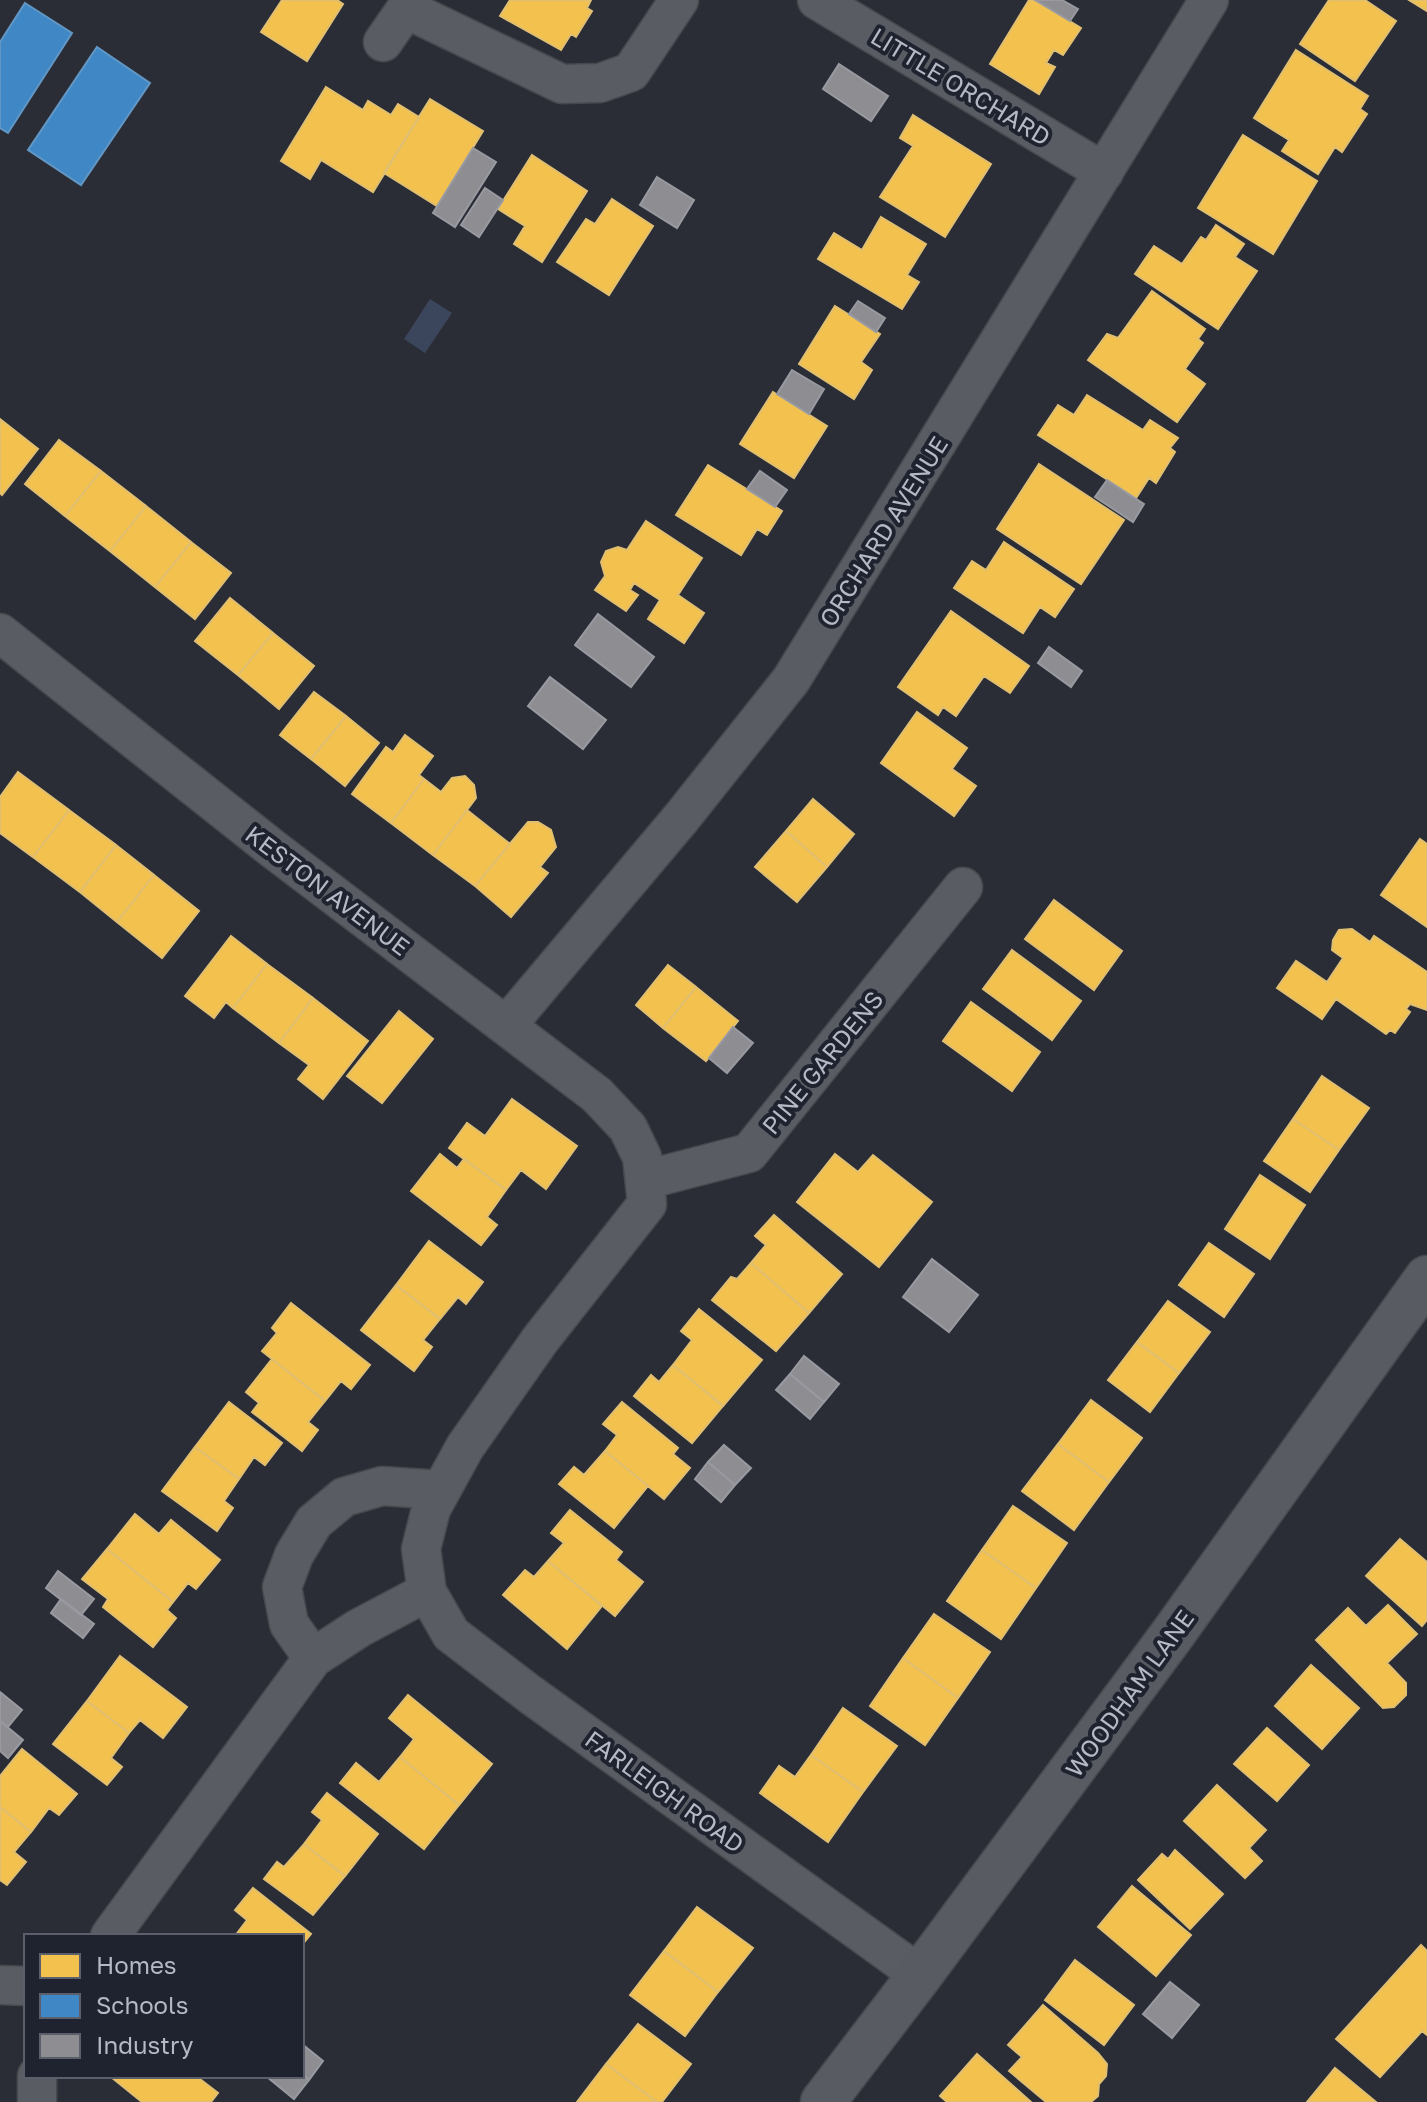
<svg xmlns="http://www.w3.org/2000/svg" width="1427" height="2102" font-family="'Golos Text',sans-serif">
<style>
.water{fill:#3b465c}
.homes{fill:#f2c14e;stroke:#e0bf72;stroke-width:2}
.schools{fill:#3f88c5;stroke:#6297c5;stroke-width:2}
.industry{fill:#8d8d92;stroke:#999aa1;stroke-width:2}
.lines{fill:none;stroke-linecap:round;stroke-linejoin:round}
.minor-casing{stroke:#46484e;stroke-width:41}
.secondary-casing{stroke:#46484e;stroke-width:47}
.minor{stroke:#5a5c63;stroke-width:38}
.secondary{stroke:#585b61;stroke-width:44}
.labels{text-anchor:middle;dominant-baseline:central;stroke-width:8;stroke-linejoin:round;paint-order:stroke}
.street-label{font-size:24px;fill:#b5b9c5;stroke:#1e232f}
</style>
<rect width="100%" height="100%" fill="#2a2d35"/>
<path class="water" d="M 430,299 L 452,313 L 425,353 L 404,339 Z"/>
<path class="homes" d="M 282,0 L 337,0 L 343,4 L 307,61 L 261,32 Z
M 510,0 L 591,0 L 587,8 L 592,11 L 576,37 L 571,34 L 561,50 L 500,16 Z
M 1029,0 L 1035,0 L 1081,28 L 1063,55 L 1054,50 L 1046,63 L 1055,67 L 1039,94 L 990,64 Z
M 1329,0 L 1365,0 L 1396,21 L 1355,81 L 1300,44 Z
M 1409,0 L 1427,0 L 1427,11 Z
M 1296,50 L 1368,96 L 1360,109 L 1367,114 L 1342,152 L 1335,147 L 1318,174 L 1282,151 L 1289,140 L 1254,118 Z
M 326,87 L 363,110 L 368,101 L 391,115 L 398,104 L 419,117 L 373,192 L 321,160 L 310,179 L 281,161 Z
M 430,99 L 483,131 L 437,206 L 384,173 Z
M 913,115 L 991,164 L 945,237 L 880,197 L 913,146 L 900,138 Z
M 1243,135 L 1317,181 L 1273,254 L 1198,208 Z
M 532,155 L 587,191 L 542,262 L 514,244 L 525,226 L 498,209 Z
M 612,199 L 653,226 L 609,295 L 557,262 L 586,219 L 595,224 Z
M 881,217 L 926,244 L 907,275 L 919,282 L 902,309 L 818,259 L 834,233 L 862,250 Z
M 1216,225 L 1244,244 L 1235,257 L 1257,271 L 1218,329 L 1135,274 L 1154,246 L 1182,264 L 1201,237 L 1206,240 Z
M 1152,291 L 1205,329 L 1198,339 L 1203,343 L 1185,369 L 1205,384 L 1177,422 L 1088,360 L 1107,334 L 1118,338 Z
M 835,306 L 880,334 L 861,362 L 872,370 L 854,399 L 799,364 Z
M 773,392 L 827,426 L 794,478 L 740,444 Z
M 1087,395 L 1143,430 L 1150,420 L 1178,438 L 1170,448 L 1175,452 L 1156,483 L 1149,478 L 1136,498 L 1038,435 L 1058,405 L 1074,415 Z
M 0,419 L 38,449 L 2,495 L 0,493 Z
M 59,440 L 101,471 L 65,516 L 25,484 Z
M 1039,464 L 1124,520 L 1081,584 L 997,529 Z
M 708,465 L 782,511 L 767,535 L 757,529 L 741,555 L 676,515 Z
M 101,471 L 146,506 L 110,551 L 65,516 Z
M 146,506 L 191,542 L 155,587 L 110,551 Z
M 646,521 L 702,558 L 678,595 L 704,613 L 684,643 L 648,619 L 660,600 L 634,583 L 630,590 L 638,595 L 626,611 L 595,590 L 605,576 L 601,562 L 606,551 L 618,547 L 627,550 Z
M 191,542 L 231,573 L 195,619 L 155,587 Z
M 1004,542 L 1074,589 L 1055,617 L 1040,607 L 1023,633 L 954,588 L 972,561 L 986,570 Z
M 230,598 L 273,633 L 238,675 L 195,641 Z
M 951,611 L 1029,666 L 1010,693 L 984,676 L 956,716 L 943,707 L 938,715 L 898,687 Z
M 273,633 L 314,666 L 279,709 L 238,675 Z
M 314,692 L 346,716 L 311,759 L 280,735 Z
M 917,712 L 967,748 L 952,769 L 976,786 L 954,816 L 881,763 Z
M 346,716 L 379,743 L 345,786 L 311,759 Z
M 405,735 L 433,756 L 419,775 L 424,779 L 391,823 L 352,794 L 386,747 L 393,752 Z
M 18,772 L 69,810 L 33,857 L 0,833 L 0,797 Z
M 465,776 L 474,785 L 476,798 L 433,855 L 391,823 L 424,779 L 441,792 L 452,778 Z
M 813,799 L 854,834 L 827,867 L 786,831 Z
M 69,810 L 116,845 L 80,892 L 33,857 Z
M 467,810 L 510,844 L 475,886 L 433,855 Z
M 528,822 L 538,822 L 551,830 L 556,847 L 540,867 L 548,873 L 511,917 L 475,886 Z
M 786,831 L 827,867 L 797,902 L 755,867 Z
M 1420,839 L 1427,844 L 1427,927 L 1381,895 Z
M 116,845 L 154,875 L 117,922 L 80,892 Z
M 154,875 L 199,911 L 162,958 L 117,922 Z
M 1054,900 L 1122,951 L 1094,990 L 1025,939 Z
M 1352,929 L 1370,942 L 1374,936 L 1427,972 L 1427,1010 L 1410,1004 L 1406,1009 L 1410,1012 L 1395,1033 L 1390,1030 L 1386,1034 L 1336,999 L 1322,1019 L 1277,988 L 1296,961 L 1327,982 L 1343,958 L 1332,950 L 1333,940 L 1339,930 Z
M 231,936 L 267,964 L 233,1008 L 226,1002 L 214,1018 L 185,996 Z
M 1012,950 L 1081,1001 L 1052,1040 L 983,989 Z
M 267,964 L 313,998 L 279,1043 L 233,1008 Z
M 668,965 L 696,987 L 663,1028 L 636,1005 Z
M 696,987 L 738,1021 L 706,1061 L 663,1028 Z
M 313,998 L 368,1041 L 323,1099 L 298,1079 L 309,1065 L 279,1043 Z
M 971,1002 L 1040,1052 L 1012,1091 L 943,1041 Z
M 399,1011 L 433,1039 L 382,1103 L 347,1076 Z
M 1322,1076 L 1369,1108 L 1339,1150 L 1293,1119 Z
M 512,1099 L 577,1146 L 546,1189 L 521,1170 L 506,1190 L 449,1148 L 467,1123 L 485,1136 Z
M 1293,1119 L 1339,1150 L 1310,1192 L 1264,1161 Z
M 440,1154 L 457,1168 L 464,1159 L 506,1190 L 487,1217 L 497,1225 L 481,1245 L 411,1191 Z
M 835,1154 L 858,1172 L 873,1155 L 932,1202 L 879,1267 L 797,1202 Z
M 1260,1175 L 1305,1205 L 1270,1259 L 1225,1229 Z
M 774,1215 L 842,1274 L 809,1313 L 751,1263 L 766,1245 L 755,1236 Z
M 429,1241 L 483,1282 L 466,1304 L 458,1297 L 440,1319 L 396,1285 Z
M 1209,1243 L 1254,1274 L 1224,1317 L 1179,1285 Z
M 751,1263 L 809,1313 L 776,1351 L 712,1300 L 731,1277 L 737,1279 Z
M 396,1285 L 440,1319 L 423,1340 L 432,1347 L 414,1371 L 361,1330 Z
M 1168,1301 L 1210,1332 L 1179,1373 L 1137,1342 Z
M 291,1303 L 370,1365 L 351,1389 L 341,1381 L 325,1401 L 262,1351 L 277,1333 L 272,1328 Z
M 699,1309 L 762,1360 L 723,1406 L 673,1365 L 692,1340 L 681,1331 Z
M 1137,1342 L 1179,1373 L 1150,1412 L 1108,1380 Z
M 272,1359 L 325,1401 L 308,1422 L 318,1430 L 302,1451 L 252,1412 L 259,1403 L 246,1392 Z
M 673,1365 L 723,1406 L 692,1443 L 634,1396 L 651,1375 L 659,1382 Z
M 1091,1400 L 1142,1438 L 1109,1482 L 1058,1444 Z
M 229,1402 L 282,1443 L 265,1465 L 254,1457 L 239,1479 L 195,1447 Z
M 622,1402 L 678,1448 L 673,1454 L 690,1468 L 664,1499 L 605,1451 L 617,1435 L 603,1424 Z
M 1058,1444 L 1109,1482 L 1074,1530 L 1022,1491 Z
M 195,1447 L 239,1479 L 224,1501 L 233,1508 L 217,1531 L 162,1491 Z
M 605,1451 L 648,1486 L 614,1528 L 559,1484 L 574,1467 L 584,1475 Z
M 1013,1506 L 1067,1543 L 1036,1588 L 982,1550 Z
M 570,1510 L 622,1552 L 616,1560 L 643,1582 L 615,1616 L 548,1561 L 564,1543 L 551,1533 Z
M 135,1514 L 159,1534 L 171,1520 L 220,1560 L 196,1589 L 188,1583 L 173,1602 L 107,1549 Z
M 1400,1539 L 1427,1562 L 1427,1620 L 1422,1626 L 1366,1576 Z
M 107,1549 L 173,1602 L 167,1610 L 176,1618 L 153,1647 L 103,1607 L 108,1599 L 82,1579 Z
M 982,1550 L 1036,1588 L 1001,1639 L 947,1601 Z
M 548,1561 L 602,1606 L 567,1649 L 503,1595 L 525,1570 L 534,1577 Z
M 1388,1605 L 1417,1634 L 1387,1663 L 1406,1683 L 1406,1695 L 1394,1707 L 1383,1708 L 1316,1640 L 1348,1608 L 1366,1626 Z
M 934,1614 L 990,1652 L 958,1698 L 903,1658 Z
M 120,1656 L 187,1707 L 163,1738 L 140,1720 L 129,1733 L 87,1701 Z
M 903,1658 L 958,1698 L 925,1745 L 870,1706 Z
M 1311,1665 L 1359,1708 L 1322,1749 L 1275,1706 Z
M 408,1695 L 492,1764 L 459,1805 L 400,1757 L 414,1739 L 389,1718 Z
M 87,1701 L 129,1733 L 111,1758 L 122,1767 L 107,1785 L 53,1744 Z
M 843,1708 L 897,1746 L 863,1792 L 811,1755 Z
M 1267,1728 L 1309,1765 L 1277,1801 L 1234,1764 Z
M 22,1749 L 77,1794 L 59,1815 L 49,1808 L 31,1832 L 0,1807 L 0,1776 Z
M 811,1755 L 863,1792 L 828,1842 L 760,1793 L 779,1766 L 795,1777 Z
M 400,1757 L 459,1805 L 424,1849 L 340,1783 L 356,1763 L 379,1782 Z
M 1217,1785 L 1266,1830 L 1249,1848 L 1262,1861 L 1245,1878 L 1184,1821 Z
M 327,1793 L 378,1834 L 345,1876 L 304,1844 L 322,1820 L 312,1812 Z
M 0,1807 L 31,1832 L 14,1852 L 26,1862 L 7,1885 L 0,1880 Z
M 304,1844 L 345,1876 L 313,1915 L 264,1879 L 277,1862 L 284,1867 Z
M 1175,1850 L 1223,1894 L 1190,1929 L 1138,1880 L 1162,1854 L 1168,1859 Z
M 1132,1886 L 1191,1935 L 1156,1976 L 1098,1927 Z
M 253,1888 L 311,1934 L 302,1945 L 302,1936 L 235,1936 L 247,1920 L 235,1910 Z
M 697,1907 L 753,1948 L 718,1992 L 664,1951 Z
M 1421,1945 L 1427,1951 L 1427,2035 L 1422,2031 L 1380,2077 L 1336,2039 Z
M 664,1951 L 718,1992 L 685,2036 L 630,1995 Z
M 1075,1960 L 1134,2005 L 1104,2045 L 1045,2000 Z
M 1043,2005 L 1098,2053 L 1107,2064 L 1106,2076 L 1099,2084 L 1098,2096 L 1091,2102 L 1046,2102 L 1009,2071 L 1022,2057 L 1008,2045 Z
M 638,2024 L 691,2064 L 662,2102 L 657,2102 L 606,2064 Z
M 977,2054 L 1031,2102 L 947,2102 L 940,2096 Z
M 606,2064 L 657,2102 L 577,2102 Z
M 1335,2068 L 1376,2102 L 1307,2102 Z
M 196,2076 L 218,2093 L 211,2102 L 142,2102 L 111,2077 Z"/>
<path class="schools" d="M 25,3 L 72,33 L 8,133 L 0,128 L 0,42 Z
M 97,47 L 150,83 L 81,185 L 28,150 Z"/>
<path class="industry" d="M 1035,0 L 1062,0 L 1078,9 L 1070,21 Z
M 839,64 L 888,96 L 871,121 L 823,89 Z
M 473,148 L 496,162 L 455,227 L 433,213 Z
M 657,177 L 694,200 L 677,228 L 640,205 Z
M 485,188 L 503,200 L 479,237 L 461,225 Z
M 858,301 L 885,318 L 876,332 L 849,314 Z
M 792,370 L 824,389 L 809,414 L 777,394 Z
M 760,471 L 787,490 L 775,507 L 747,489 Z
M 1107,480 L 1144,504 L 1133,522 L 1095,497 Z
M 598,614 L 654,657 L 631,687 L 575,645 Z
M 1049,647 L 1082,671 L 1071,687 L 1038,663 Z
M 550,677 L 606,720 L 583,749 L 528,706 Z
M 733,1027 L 753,1043 L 727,1073 L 709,1058 Z
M 932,1259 L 978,1295 L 949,1332 L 903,1297 Z
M 804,1356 L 839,1384 L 824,1402 L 790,1374 Z
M 790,1374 L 824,1402 L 810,1419 L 776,1390 Z
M 724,1445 L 751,1468 L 735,1485 L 708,1462 Z
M 708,1462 L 735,1485 L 721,1502 L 695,1479 Z
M 58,1571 L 94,1599 L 81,1615 L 46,1588 Z
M 61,1599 L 94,1624 L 83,1638 L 51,1613 Z
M 0,1692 L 22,1710 L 8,1727 L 0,1721 Z
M 0,1721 L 23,1740 L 8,1758 L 0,1751 Z
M 1170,1982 L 1199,2005 L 1172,2038 L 1143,2014 Z
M 302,2044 L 323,2061 L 309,2080 L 302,2074 Z
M 302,2074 L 309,2080 L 294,2099 L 266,2076 Z"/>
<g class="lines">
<g class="minor-casing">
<path id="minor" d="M 817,0 L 1104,172
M 406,9 L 562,84 L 600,83 L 631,72 L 679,0
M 383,42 L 406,9 L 409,0
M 0,633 L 273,849 L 597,1095 L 628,1128 L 642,1157 L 647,1204 L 540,1340 L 465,1447 L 431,1509 L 421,1549 L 427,1592
M 506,1026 L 682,817 L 791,680 L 1209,0
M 645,1180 L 749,1153 L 963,887
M 313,1658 L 289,1624 L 282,1587 L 294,1555 L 314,1522 L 344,1497 L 382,1486 L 441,1490
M 110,1936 L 313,1658 L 359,1628 L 427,1592 L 451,1634 L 531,1695 L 920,1975
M 0,1985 L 26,1986
M 37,2102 L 37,2076"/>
</g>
<g class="secondary-casing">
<path id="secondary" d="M 823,2102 L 920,1975 L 1172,1635 L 1427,1278"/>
</g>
<use href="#minor" class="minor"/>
<use href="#secondary" class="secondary"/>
</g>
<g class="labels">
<g class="street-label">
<text transform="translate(961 86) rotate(31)">LITTLE ORCHARD</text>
<text transform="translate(883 531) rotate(-58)">ORCHARD AVENUE</text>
<text transform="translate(328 890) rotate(37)">KESTON AVENUE</text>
<text transform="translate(822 1062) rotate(-51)">PINE GARDENS</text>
<text transform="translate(1129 1693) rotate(-54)">WOODHAM LANE</text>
<text transform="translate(665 1791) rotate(36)">FARLEIGH ROAD</text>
</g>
</g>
<rect x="24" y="1934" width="280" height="144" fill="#1e232f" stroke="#5a5f6b" stroke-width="2"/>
<rect x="40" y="1954" width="40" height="24" fill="#f2c14e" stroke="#5a5f6b" stroke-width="2"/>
<text x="96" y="1974" font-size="24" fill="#b5b9c5">Homes</text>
<rect x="40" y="1994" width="40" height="24" fill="#3f88c5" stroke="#5a5f6b" stroke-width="2"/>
<text x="96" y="2014" font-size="24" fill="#b5b9c5">Schools</text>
<rect x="40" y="2034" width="40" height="24" fill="#8d8d92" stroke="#5a5f6b" stroke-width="2"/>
<text x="96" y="2054" font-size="24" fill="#b5b9c5">Industry</text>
</svg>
